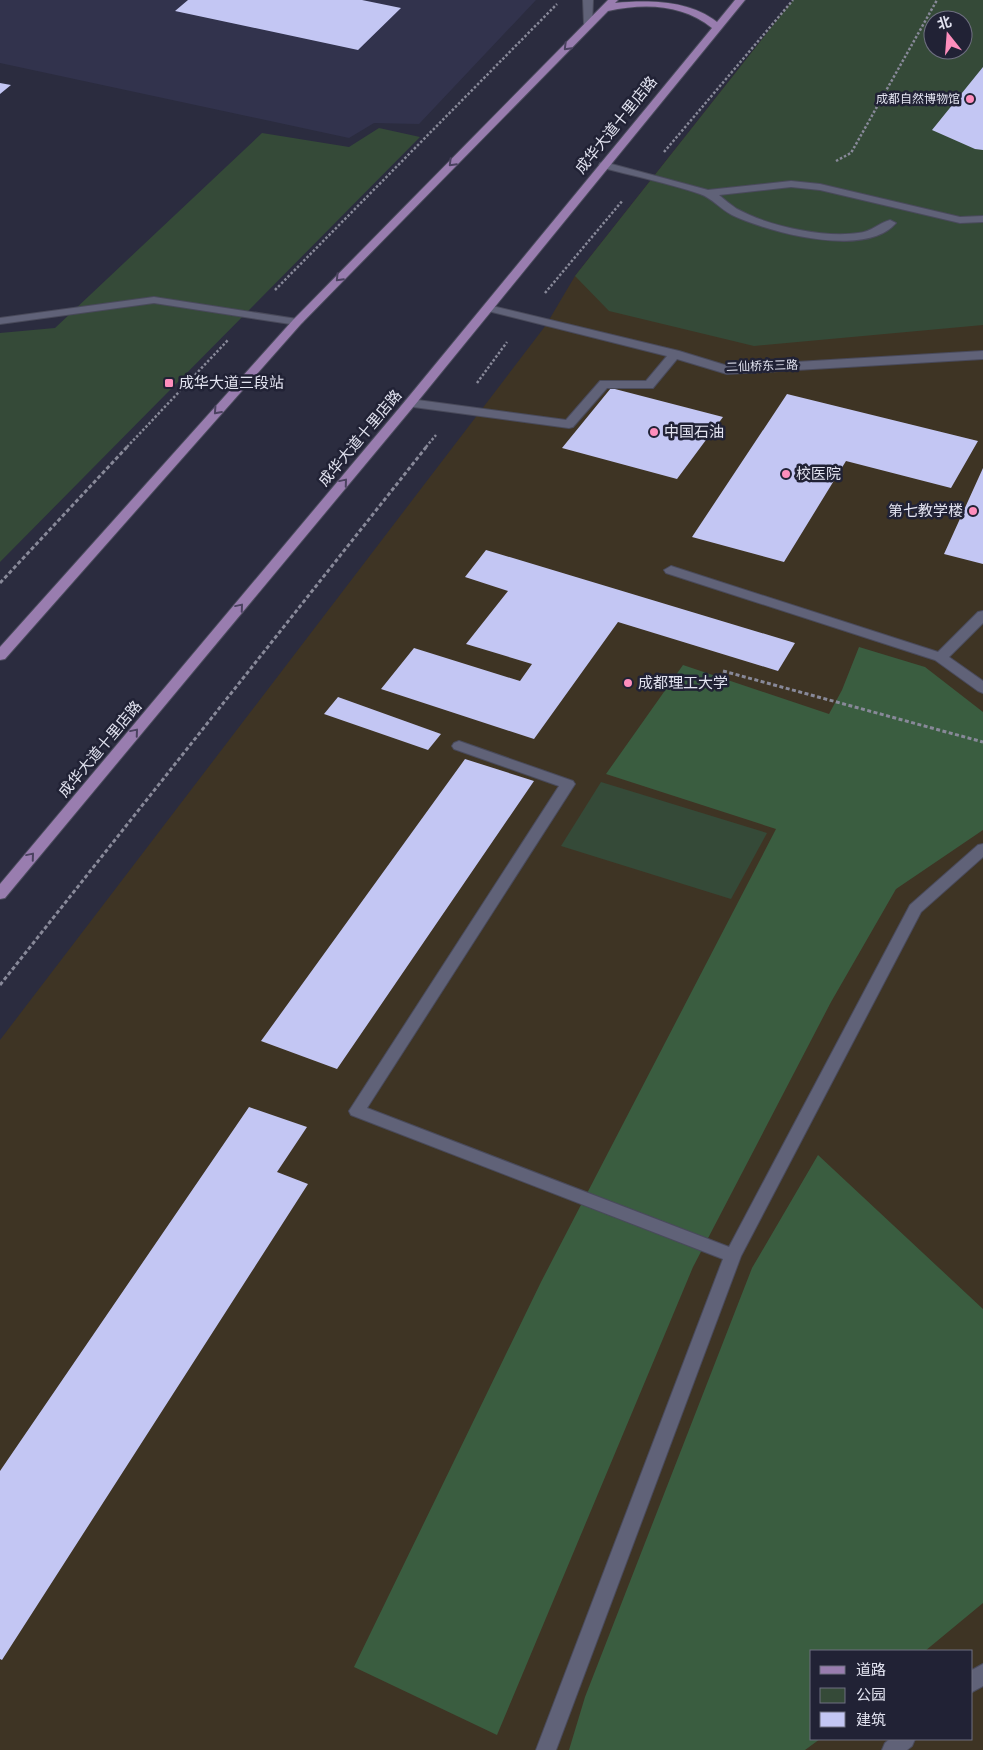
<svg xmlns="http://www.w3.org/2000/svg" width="983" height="1750" font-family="'Varela Round','Noto Sans SC',sans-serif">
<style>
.built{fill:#32334d}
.education{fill:#3e3424;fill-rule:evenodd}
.green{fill:#354a38;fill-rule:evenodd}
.forest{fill:#3a5d40}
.building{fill:#c3c6f3}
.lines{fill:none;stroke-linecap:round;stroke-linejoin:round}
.minor-casing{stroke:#494a5b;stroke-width:2}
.major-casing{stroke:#494a5b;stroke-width:2}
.path-far1{stroke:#888999;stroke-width:2.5;stroke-dasharray:2.5 2;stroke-linecap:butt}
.path{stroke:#888999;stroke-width:3;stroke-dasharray:4 2.5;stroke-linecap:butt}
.minor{fill:#606278;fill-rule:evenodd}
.major{fill:#997daf;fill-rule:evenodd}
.oneway{stroke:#4b4260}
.poi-dot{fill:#fe8ebc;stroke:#212235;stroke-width:2}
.labels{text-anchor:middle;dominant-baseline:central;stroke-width:5;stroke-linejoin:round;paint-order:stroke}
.far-poi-label{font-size:12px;fill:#e2e3f0;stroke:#212235;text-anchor:end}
.far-street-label{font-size:12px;fill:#e2e3f0;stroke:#212235}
.street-label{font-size:15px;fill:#e2e3f0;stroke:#212235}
.poi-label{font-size:15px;fill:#e2e3f0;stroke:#212235;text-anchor:start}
</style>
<rect width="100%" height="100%" fill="#2b2c3f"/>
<path class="built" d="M 0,0 L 536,0 L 419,124 L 374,123 L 349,138 L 0,63 Z"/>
<path class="education" d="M 793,0 L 983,0 L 983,1750 L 0,1750 L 0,1040 L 546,325 L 575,276 ZM 933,20 L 963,20 L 963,50 L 933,50 ZM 812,1651 L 972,1651 L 972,1739 L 812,1739 Z"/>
<path class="green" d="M 793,0 L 983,0 L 983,325 L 754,346 L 609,311 L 575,276 ZM 933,20 L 963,20 L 963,50 L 933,50 Z
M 379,128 L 420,137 L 0,562 L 0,333 L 55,328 L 262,133 L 349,147 Z
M 601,782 L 767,833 L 731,899 L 561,846 Z"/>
<path class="forest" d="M 859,647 L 925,667 L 983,712 L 983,830 L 896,889 L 831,1002 L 693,1267 L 497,1735 L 354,1667 L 541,1282 L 776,829 L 606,774 L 683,665 L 829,714 L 842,690 Z
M 818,1155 L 983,1309 L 983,1603 L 925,1651 L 812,1651 L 812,1739 L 820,1739 L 805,1750 L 569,1750 L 585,1697 L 752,1268 Z"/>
<path class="building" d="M 188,0 L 362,0 L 401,8 L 358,50 L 175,11 Z
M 983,67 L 983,150 L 975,149 L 932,130 Z
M 0,83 L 11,85 L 0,94 Z
M 611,388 L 723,417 L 677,479 L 562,448 Z
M 787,394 L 978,441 L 951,488 L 846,461 L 784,562 L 692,537 Z
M 983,468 L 983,564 L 944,554 Z
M 486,550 L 795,643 L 778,671 L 618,622 L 534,739 L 381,689 L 414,648 L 520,681 L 532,664 L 466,644 L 508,591 L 465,577 Z
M 338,697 L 441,734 L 428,750 L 324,714 Z
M 465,759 L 534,781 L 337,1069 L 261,1041 Z
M 249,1107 L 307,1127 L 277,1172 L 308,1184 L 2,1660 L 0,1659 L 0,1471 Z"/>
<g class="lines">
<g class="minor-casing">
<path id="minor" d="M 583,0 L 593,0 L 592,26 L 586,26 L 584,24 Z
M 604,162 L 708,190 L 791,181 L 820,184 L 960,217 L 983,216 L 983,222 L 960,223 L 820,190 L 791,187 L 719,195 C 725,200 731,205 737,209 C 768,226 823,238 858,233 C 872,232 878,223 890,220 L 896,223 C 865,259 768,232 732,215 C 720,209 712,198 700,194 C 668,183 633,176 600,167 L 599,165 L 600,163 Z
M 154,297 L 297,319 L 303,322 L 297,325 L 154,303 L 0,324 L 0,318 Z
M 488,305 L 679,351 L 728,366 L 983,351 L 983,359 L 727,374 L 677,359 L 653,388 L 607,388 L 573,427 L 569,428 L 406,406 L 404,403 L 406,400 L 410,399 L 566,420 L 600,381 L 646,381 L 667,356 L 484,310 L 482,308 Z
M 671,566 L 938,652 L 978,612 L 983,611 L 983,623 L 949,657 L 983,681 L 983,693 L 978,691 L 935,660 L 666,573 L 664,570 Z
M 459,741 L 573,781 L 575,784 L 367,1108 L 729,1247 L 910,905 L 978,845 L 983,844 L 983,857 L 921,912 L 741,1256 L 556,1750 L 536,1750 L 723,1259 L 351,1115 L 349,1111 L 559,786 L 454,749 L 452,746 L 454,743 Z
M 983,1664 L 983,1686 L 972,1692 L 972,1670 Z
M 890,1739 L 915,1739 L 912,1746 L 907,1750 L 882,1750 L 885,1743 Z"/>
</g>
<g class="major-casing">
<path id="major" d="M 608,0 L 618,0 L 615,3 C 649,0 689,0 717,22 L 735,0 L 745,0 L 414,406 L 5,898 L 0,899 L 0,884 L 406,400 L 712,28 C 682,4 645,3 608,11 L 301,324 L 5,659 L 0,660 L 0,647 L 293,320 Z"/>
</g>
<path class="path-far1" d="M 664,152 L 793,0
M 836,161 L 851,153 L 937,0
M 275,290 L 557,4
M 545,293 L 623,200
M 477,383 L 507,342
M 127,447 L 228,340
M 426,447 L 436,435"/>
<path class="path" d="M 0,583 L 128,446
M 723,671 L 983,742
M 0,985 L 427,446"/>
<use href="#minor" class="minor"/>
<use href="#major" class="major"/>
</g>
<defs><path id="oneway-chevron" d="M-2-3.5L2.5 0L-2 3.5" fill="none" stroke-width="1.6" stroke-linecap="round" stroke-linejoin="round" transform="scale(1.25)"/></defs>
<g class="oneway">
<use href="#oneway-chevron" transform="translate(567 47) rotate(135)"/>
<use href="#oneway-chevron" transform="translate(452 163) rotate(135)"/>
<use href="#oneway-chevron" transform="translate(339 278) rotate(134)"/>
<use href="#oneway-chevron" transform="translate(217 411) rotate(132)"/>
<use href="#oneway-chevron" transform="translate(344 482) rotate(-50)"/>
<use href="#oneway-chevron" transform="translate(240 607) rotate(-50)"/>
<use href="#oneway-chevron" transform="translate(135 732) rotate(-50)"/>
<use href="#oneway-chevron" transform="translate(31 856) rotate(-50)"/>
</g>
<g class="poi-dot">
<circle cx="970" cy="99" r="5"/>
<rect x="164" y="378" width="10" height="10" rx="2.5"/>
<circle cx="654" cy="432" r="5"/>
<circle cx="786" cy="474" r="5"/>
<circle cx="973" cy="511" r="5"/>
<circle cx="628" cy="683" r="5"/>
</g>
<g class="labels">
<g class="far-poi-label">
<text x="960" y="99">成都自然博物馆</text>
</g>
<g class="far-street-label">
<text transform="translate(762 366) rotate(-2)">二仙桥东三路</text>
</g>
<g class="street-label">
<text transform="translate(616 125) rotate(-51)">成华大道十里店路</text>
<text transform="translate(360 438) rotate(-50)">成华大道十里店路</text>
<text transform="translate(100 749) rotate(-50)">成华大道十里店路</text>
</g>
<g class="poi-label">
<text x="179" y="383">成华大道三段站</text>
<text x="664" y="432">中国石油</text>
<text x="796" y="474">校医院</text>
<text x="963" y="511" text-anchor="end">第七教学楼</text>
<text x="638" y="683">成都理工大学</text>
</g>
</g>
<rect x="810" y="1650" width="162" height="90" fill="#212235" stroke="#6e6f80"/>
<rect x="820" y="1666" width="25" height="8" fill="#997daf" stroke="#6e6f80"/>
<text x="856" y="1675" font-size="15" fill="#e2e3f0">道路</text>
<rect x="820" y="1688" width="25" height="15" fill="#354a38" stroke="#6e6f80"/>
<text x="856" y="1700" font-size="15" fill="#e2e3f0">公园</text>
<rect x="820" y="1712" width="25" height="15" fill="#c3c6f3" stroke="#6e6f80"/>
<text x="856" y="1725" font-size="15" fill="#e2e3f0">建筑</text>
<g transform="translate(948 35) rotate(343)"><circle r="24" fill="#212235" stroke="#6e6f80"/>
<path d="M0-4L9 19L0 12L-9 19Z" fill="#fe8ebc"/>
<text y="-8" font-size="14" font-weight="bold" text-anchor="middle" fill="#e2e3f0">北</text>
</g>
</svg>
